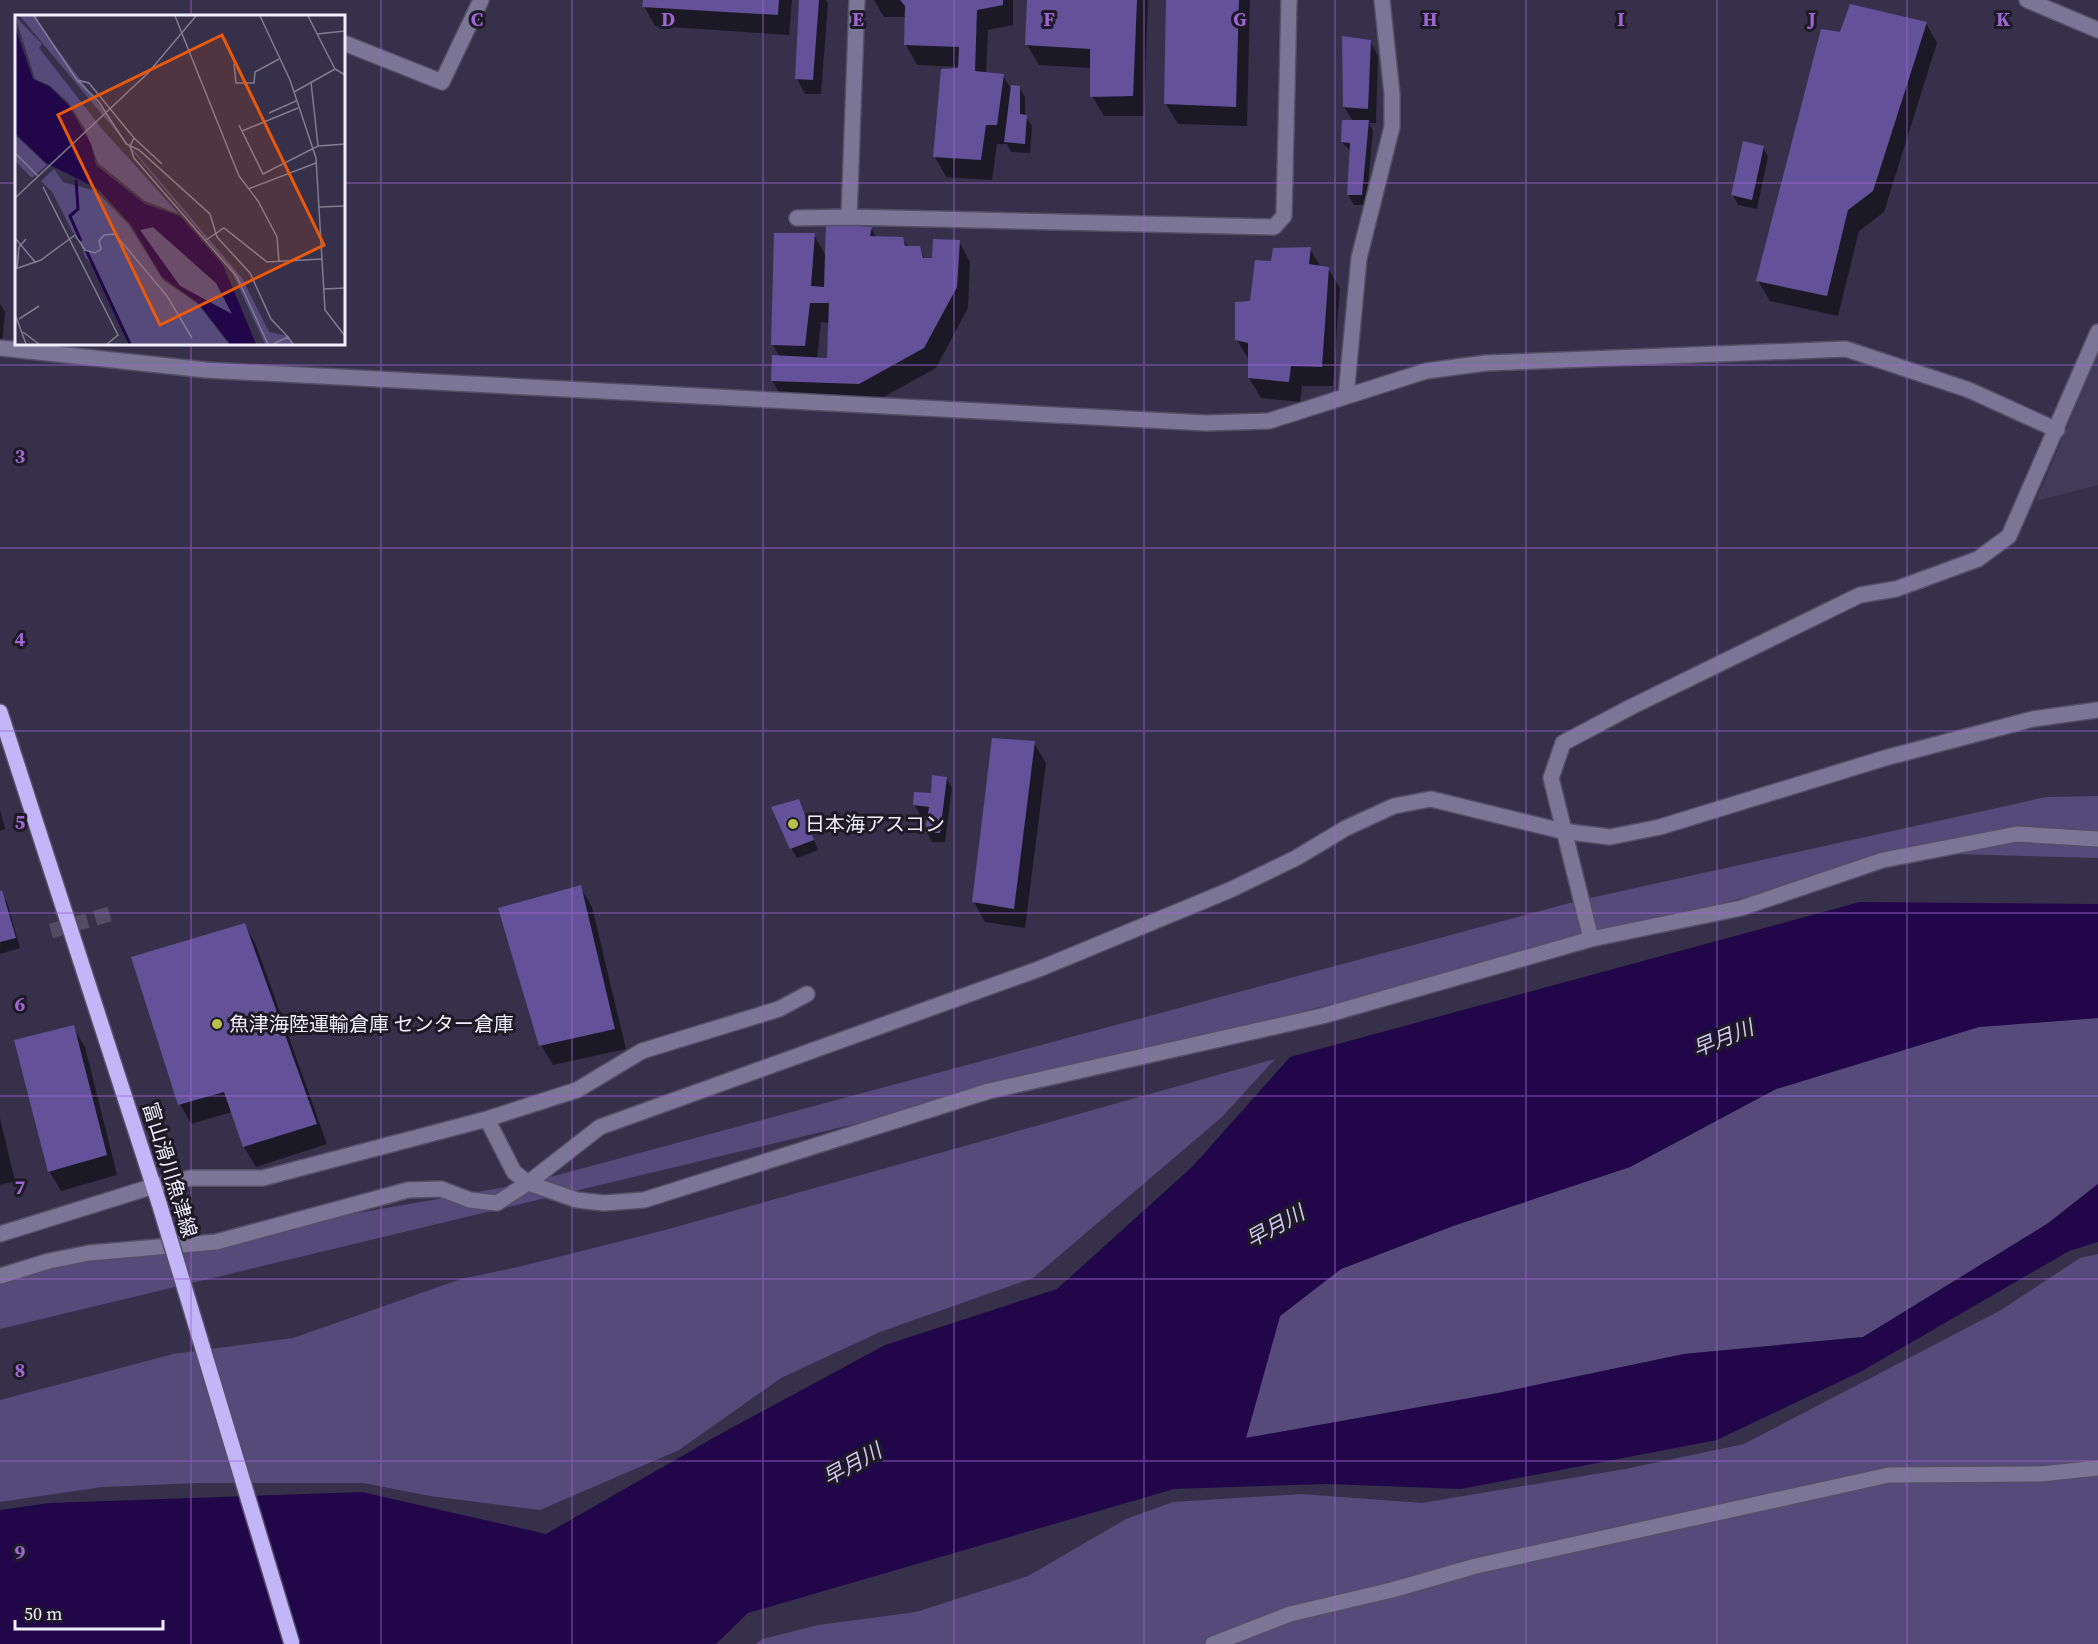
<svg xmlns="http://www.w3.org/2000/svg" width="2098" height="1644" font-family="'Source Serif 4','Noto Sans JP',serif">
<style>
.built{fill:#413a59}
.green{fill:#554a7a}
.water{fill:#21074a}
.shadow{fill:#0007;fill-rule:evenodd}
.building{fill:#635299}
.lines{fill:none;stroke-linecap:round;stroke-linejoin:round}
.minor-tunnel{stroke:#524c65;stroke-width:15;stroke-dasharray:15 8;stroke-linecap:butt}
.minor-casing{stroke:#544e67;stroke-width:18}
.major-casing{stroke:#544e67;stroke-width:18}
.minor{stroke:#7b7696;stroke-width:15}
.major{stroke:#c2b5f8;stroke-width:15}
.major-bridge-casing{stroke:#544e67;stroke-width:18;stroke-linecap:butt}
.major-bridge{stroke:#c2b5f8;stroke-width:15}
.grid{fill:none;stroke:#9e66d2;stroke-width:1.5;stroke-opacity:0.55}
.poi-dot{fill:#b8c147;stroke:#1d1a26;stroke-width:2}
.labels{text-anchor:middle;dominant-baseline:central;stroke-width:6;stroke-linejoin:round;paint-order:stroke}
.poi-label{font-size:20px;fill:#f0eefe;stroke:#1d1a26;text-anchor:start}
.street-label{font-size:20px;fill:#f0eefe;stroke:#1d1a26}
.water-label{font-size:21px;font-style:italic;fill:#cfc8f1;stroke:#1d1a26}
.inset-river{fill:none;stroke:#21074a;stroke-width:3}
.inset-road{fill:none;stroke:#807c92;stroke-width:1.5}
.view{fill:#e8590c;fill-opacity:0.15;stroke:#e8590c;stroke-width:3}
.inset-edge{fill:none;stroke:#f0eefe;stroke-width:3}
.grid-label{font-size:20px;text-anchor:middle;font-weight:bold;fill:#9e66d2;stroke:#1d1a26;stroke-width:6;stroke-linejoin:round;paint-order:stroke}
</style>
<rect width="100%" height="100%" fill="#36304a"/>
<path class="built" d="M 2098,354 L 2098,485 L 2036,501 Z"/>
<path class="green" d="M 2098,796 L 2098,858 L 1917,853 L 1021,1084 L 0,1329 L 0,1276 L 528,1183 L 1581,900 L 2046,797 Z
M 2098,1018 L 2098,1184 L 2047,1224 L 1863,1337 L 1684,1354 L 1498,1393 L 1246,1438 L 1280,1316 L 1341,1269 L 1453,1226 L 1630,1167 L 1776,1089 L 1979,1027 Z
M 1275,1059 L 1222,1117 L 1033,1278 L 880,1332 L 781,1378 L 679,1450 L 540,1510 L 430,1496 L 363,1483 L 198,1483 L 102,1487 L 0,1502 L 0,1400 L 173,1354 L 293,1338 L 461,1279 L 518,1267 L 665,1230 Z
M 2098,1254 L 2098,1644 L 755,1644 L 763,1639 L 818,1625 L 916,1612 L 1028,1576 L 1126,1519 L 1173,1502 L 1301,1494 L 1422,1503 L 1625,1469 L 1744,1444 L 2001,1310 L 2080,1258 Z"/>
<path class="water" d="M 1860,902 L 2098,904 L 2098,1018 L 1979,1027 L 1776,1089 L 1630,1167 L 1453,1226 L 1341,1269 L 1280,1316 L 1246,1438 L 1498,1393 L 1684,1354 L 1863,1337 L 2047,1224 L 2098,1184 L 2098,1242 L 2069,1251 L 1862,1371 L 1717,1440 L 1461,1489 L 1327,1484 L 1174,1489 L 748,1613 L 716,1644 L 0,1644 L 0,1510 L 49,1503 L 362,1492 L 546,1534 L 722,1433 L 885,1345 L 1057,1289 L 1193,1166 L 1290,1057 Z"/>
<path class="shadow" d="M 644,0 L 792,0 L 789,35 L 655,26 L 644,6 Z
M 801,0 L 826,0 L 828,3 L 821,94 L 805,94 L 797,79 Z
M 874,0 L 1013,0 L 1013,25 L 988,30 L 986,74 L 1003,76 L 1012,90 L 1019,87 L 1025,97 L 1025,116 L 1032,126 L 1030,153 L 1011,152 L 1007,144 L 997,144 L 992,180 L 946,177 L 935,157 L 960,67 L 917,65 L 906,45 L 906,17 L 884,17 Z
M 1028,0 L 1148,0 L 1144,116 L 1104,116 L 1092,96 L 1091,68 L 1039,65 L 1027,45 Z
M 1168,0 L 1250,0 L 1247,126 L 1178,124 L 1166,104 Z
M 1926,23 L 1937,43 L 1884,212 L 1859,231 L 1838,316 L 1770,301 L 1758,281 L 1841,34 Z
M 1370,41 L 1378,56 L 1376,123 L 1369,123 L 1373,131 L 1366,205 L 1354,205 L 1348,195 L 1351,152 L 1342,142 L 1353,121 L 1344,107 Z
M 1763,147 L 1768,157 L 1757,209 L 1738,205 L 1733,195 Z
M 871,228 L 876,237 L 902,238 L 908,247 L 919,248 L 925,259 L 933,260 L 959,241 L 970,262 L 968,308 L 936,368 L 871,404 L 784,401 L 772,380 L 780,357 L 772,344 L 814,235 L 826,256 ZM 821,322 L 830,323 L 828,360 L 817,359 Z
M 1310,249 L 1321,267 L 1328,268 L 1340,288 L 1333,386 L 1302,386 L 1300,402 L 1261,398 L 1249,378 L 1249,360 L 1237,340 L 1252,302 L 1272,263 Z
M 0,304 L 5,312 L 1,356 L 0,355 Z
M 1034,743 L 1046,763 L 1025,928 L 985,922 L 974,902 Z
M 947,779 L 952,788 L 945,842 L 932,842 L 927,832 L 929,816 L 920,815 L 915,805 L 932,794 Z
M 799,801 L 818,850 L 797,858 L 791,848 Z
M 0,810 L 5,829 L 0,831 Z
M 580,887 L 592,907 L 626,1049 L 553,1065 L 541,1045 Z
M 1,892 L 7,902 L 20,948 L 0,954 Z
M 244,924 L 256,945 L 327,1144 L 256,1167 L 244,1147 L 232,1112 L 191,1124 L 180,1104 Z
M 73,1027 L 85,1047 L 117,1175 L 61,1191 L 49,1171 Z
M 0,1118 L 15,1181 L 0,1185 Z"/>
<path class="building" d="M 643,0 L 779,0 L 778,15 L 642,7 Z
M 799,0 L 819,0 L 813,80 L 795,79 Z
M 900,0 L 1003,0 L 1003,5 L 977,10 L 975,71 L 1004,74 L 997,125 L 986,125 L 981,160 L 933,157 L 941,69 L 958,68 L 959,47 L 904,45 L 905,6 Z
M 1027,0 L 1137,0 L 1133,96 L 1090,97 L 1090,49 L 1025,45 Z
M 1166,0 L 1239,0 L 1236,107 L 1164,104 Z
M 1850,4 L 1927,22 L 1873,191 L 1848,210 L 1827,296 L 1756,281 L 1821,29 L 1840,32 Z
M 1342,36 L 1371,40 L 1368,109 L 1343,107 Z
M 1011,85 L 1020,86 L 1020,114 L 1027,115 L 1025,144 L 1004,142 Z
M 1342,120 L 1369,120 L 1362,195 L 1347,195 L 1350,143 L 1341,142 Z
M 1743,141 L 1764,146 L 1752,200 L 1731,195 Z
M 826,224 L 872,227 L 870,236 L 903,237 L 905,246 L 920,246 L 923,258 L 932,258 L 933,239 L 960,240 L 957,287 L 924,348 L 859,384 L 771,381 L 772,355 L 827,358 L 829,303 L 810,303 L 805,346 L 771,345 L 774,233 L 815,233 L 811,286 L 824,287 Z
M 1311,247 L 1309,264 L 1329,267 L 1322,367 L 1291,366 L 1289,382 L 1248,378 L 1248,343 L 1235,340 L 1235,302 L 1250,301 L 1255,260 L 1271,261 L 1273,248 Z
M 992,738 L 1035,741 L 1014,909 L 972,902 Z
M 932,775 L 947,777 L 940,833 L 925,833 L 929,807 L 913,805 L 914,792 L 931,793 Z
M 799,799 L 814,840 L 790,849 L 771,807 Z
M 581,885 L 615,1029 L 539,1046 L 498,908 Z
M 2,890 L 16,938 L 0,942 L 0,891 Z
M 245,923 L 317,1124 L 243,1147 L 224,1092 L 178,1105 L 131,957 Z
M 74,1025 L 107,1155 L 48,1172 L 14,1040 Z"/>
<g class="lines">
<path class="minor-tunnel" d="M 51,931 L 110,914"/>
<g class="minor-casing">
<path id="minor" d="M 2027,0 L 2098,30
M 344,43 L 442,82 L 481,0
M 849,217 L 1274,227 L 1284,216 L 1289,0
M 797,218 L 849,217 L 857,0
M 0,348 L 206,370 L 1206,423 L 1269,421 L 1426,371 L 1486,363 L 1846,349 L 1969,390 L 2057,430
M 1346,396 L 1359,258 L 1392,127 L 1392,94 L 1382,0
M 1591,939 L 1551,778 L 1563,743 L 1631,707 L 1860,595 L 1896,589 L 1978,559 L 2009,536 L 2098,332
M 487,1119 L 514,1172 L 528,1183 L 577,1200 L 604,1203 L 644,1200 L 989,1091 L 1322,1016 L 1591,939 L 1741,908 L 1883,860 L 2017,834 L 2098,839
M 0,1234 L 154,1186 L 190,1178 L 263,1178 L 487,1119 L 577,1090 L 642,1051 L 779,1009 L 807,994
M 0,1276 L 49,1261 L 89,1253 L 216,1242 L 408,1190 L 441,1189 L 470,1200 L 497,1203 L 528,1183 L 600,1127 L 1039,969 L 1230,890 L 1296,858 L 1346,828 L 1394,806 L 1431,799 L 1562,831 L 1610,837 L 1660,827 L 1885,758 L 2033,719 L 2098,710
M 1213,1644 L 1290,1614 L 1392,1590 L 1476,1566 L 1889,1475 L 2041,1474 L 2098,1468"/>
</g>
<g class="major-casing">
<path id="major" d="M 0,712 L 159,1203"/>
</g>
<use href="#minor" class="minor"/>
<use href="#major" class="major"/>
<g class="major-bridge-casing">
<path id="major-bridge" d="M 159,1203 L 292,1644"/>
</g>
<use href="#major-bridge" class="major-bridge"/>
</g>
<path class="grid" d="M 191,0 L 191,16M 381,0 L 381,1644M 572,0 L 572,1644M 763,0 L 763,1644M 954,0 L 954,1644M 1144,0 L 1144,1644M 1335,0 L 1335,1644M 1526,0 L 1526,1644M 1717,0 L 1717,1644M 1907,0 L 1907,1644M 0,183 L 16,183M 344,183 L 2098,183M 191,344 L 191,1644M 0,365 L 2098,365M 0,548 L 2098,548M 0,731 L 2098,731M 0,913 L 2098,913M 0,1096 L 2098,1096M 0,1279 L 2098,1279M 0,1461 L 2098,1461"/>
<g class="poi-dot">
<circle cx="793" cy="824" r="6"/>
<circle cx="217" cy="1024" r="6"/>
</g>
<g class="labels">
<g class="poi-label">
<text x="805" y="824">日本海アスコン</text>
<text x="229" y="1024">魚津海陸運輸倉庫 センター倉庫</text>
</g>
<g class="street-label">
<text transform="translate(170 1170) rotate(73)">富山滑川魚津線</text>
</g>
<g class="water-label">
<text transform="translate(1723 1038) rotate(-22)">早月川</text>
<text transform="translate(1275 1226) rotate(-29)">早月川</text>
<text transform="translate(852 1464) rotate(-29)">早月川</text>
</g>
</g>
<g transform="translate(15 15)">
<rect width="330" height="330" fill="#36304a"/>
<path d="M 0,1 L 27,29 L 24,33 L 88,115 L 164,199 L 130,186 L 83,148 L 69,112 L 53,87 L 34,70 L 20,64 ZM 5,1 L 22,1 L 23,8 L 115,131 L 227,263 L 254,317 L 272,321 L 278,329 L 250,329 L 215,253 ZM 0,120 L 32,150 L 17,163 L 0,146 ZM 39,154 L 48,167 L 81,176 L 114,210 L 148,265 L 183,289 L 214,329 L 113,329 L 83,257 L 70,242 L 63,220 L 58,218 L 37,177 L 26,166 ZM 138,212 L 201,268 L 218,300 L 165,271 L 124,215 Z" fill="#554a7a"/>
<path d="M 0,12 L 18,64 L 35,72 L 54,91 L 76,129 L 81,150 L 130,189 L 165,201 L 208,250 L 241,329 L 215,329 L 183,288 L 147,262 L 116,210 L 83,174 L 31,148 L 1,119 ZM 138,212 L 201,268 L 217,299 L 165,271 L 125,215 Z" fill="#21074a" fill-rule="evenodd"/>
<path class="inset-river" d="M 61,165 L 63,194 L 55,201 L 66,226M 71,235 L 115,329"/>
<path class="inset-road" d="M 19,1 L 62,65 L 74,68 L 119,123 L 147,149M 160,1 L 224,161 L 243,186 L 262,222 L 264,247M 245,1 L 275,65 L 301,143 L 310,295 L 330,321M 293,1 L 320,54 L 330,60M 302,19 L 330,16M 219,49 L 221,68 L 239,68 L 240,57 L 264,44M 62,65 L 84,87 L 111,129 L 124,135 L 195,199 L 202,222 L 235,258 L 256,304 L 273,322M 296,67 L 303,131M 279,77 L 320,54M 254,98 L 281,86M 224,110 L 227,116 L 283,93M 227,116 L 248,159 L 303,131 L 330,129M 119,123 L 115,131 L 119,143 L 222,262 L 253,329M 0,138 L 23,161M 28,172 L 103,320 L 92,329M 233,174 L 301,148M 0,183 L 133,58 L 181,1M 304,192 L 330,191M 0,223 L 21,248M 191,225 L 209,213 L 252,247 L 307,244M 2,253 L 4,232 L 11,224M 0,254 L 26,245 L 60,220 L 70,235 L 80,238 L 86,234 L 84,226 L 89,220 L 100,219 L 152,281 L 177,323M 309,274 L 330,273M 0,299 L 11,329M 4,304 L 24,291M 8,317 L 24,329M 258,329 L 273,322 L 278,329"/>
<path class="view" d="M 207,20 L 309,230 L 145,310 L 43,100 Z"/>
<rect width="330" height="330" class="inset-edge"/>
</g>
<g class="grid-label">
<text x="477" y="26">C</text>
<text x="668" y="26">D</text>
<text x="858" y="26">E</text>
<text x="1049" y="26">F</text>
<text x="1240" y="26">G</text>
<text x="1430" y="26">H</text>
<text x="1621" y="26">I</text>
<text x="1812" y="26">J</text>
<text x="2003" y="26">K</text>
<text x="20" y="463">3</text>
<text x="20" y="646">4</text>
<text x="20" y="829">5</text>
<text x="20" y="1011">6</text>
<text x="20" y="1194">7</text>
<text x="20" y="1377">8</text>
<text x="20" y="1559">9</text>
</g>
<path d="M15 1620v9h148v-9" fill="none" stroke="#f0eefe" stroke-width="3"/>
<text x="24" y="1620" font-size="18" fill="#f0eefe" stroke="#1d1a26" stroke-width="4.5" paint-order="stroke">50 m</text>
</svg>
